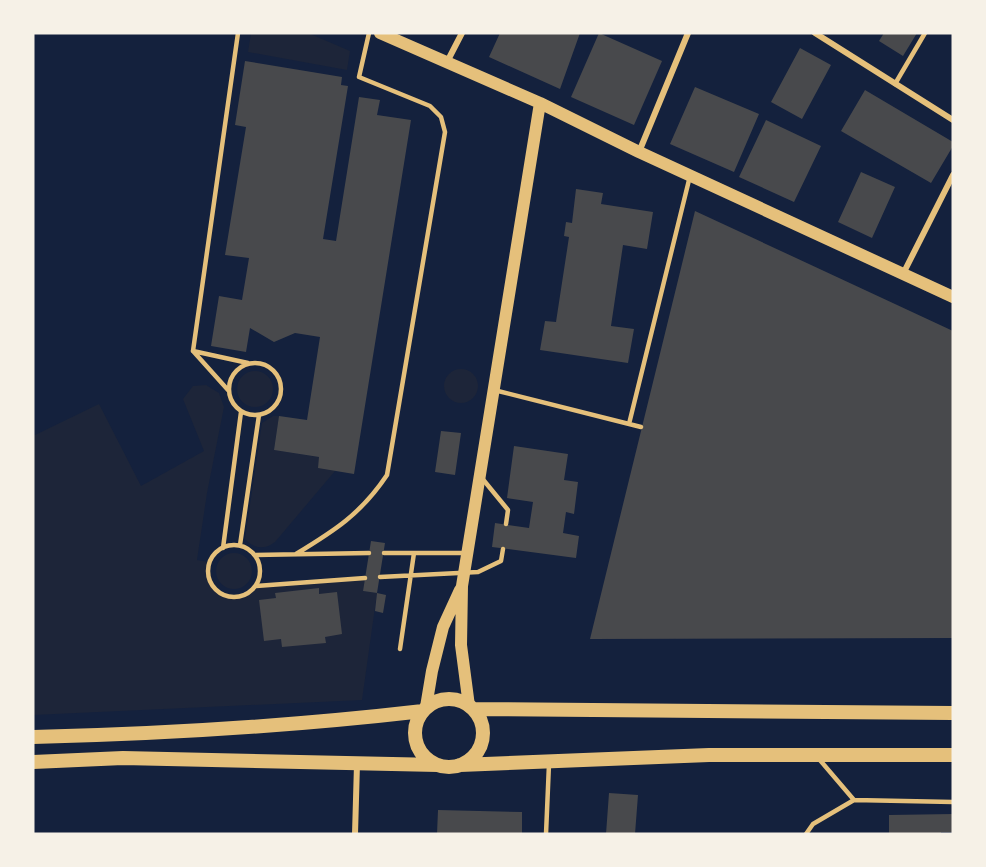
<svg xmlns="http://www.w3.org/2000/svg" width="986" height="867" font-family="Merriweather,serif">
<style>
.green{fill:#1d2539}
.building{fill:#48494c}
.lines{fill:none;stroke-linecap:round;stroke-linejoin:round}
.service{stroke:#e5c07b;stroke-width:4.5}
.minor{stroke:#e5c07b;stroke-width:6}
.secondary{stroke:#e5c07b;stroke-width:12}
.primary{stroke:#e5c07b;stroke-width:14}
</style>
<rect width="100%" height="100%" fill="#14213d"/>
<path class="green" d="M 251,33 L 308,33 L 350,51 L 347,70 L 248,52 Z
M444 386a17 17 0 1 1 34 0a17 17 0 1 1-34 0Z
M237 389a18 18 0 1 1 36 0a18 18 0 1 1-36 0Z
M 206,385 L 219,393 L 224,407 L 207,493 L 197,560 L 209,562 C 205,592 234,608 256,586 L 365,578 L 363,591 L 377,593 L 362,700 L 33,715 L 33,436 L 99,404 L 141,486 L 204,451 L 183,399 L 193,386 Z
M 273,416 L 279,416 L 274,450 L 319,457 L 335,471 L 275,542 C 265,550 254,549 245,539 L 262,423 Z
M216 571a18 18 0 1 1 36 0a18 18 0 1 1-36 0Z"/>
<path class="building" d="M 500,33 L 580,33 L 560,89 L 489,57 Z
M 599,33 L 662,61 L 634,125 L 571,97 Z
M 884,33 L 917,33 L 903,56 L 879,41 Z
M 800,48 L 831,65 L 802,119 L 771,102 Z
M 245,61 L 342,77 L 341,85 L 348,86 L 323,239 L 336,241 L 359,97 L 380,100 L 377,115 L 411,120 L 354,474 L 318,468 L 319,457 L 274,450 L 279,416 L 307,420 L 320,337 L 295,333 L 274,342 L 250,328 L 246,352 L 211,346 L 219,296 L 242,300 L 249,258 L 225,255 L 246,127 L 235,125 Z
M 695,87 L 759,114 L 734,172 L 670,144 Z
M 865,90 L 953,142 L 953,146 L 931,183 L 841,131 Z
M 766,120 L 821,146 L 794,202 L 739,177 Z
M 861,172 L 895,187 L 872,238 L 838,222 Z
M 576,189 L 603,193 L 601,204 L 653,212 L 647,249 L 623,245 L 611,326 L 634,329 L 628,363 L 540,350 L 545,321 L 556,322 L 569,237 L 564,236 L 566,222 L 572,223 Z
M 695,211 L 953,331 L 953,638 L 590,639 Z
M 441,431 L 461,433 L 455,475 L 435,472 Z
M 514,446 L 568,454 L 564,480 L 578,482 L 574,514 L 566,512 L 563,533 L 579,536 L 576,558 L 492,547 L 495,523 L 529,528 L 533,502 L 507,498 Z
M 371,541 L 385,543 L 377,593 L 363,591 Z
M 319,588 L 319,594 L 337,592 L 342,634 L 325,637 L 326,643 L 282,647 L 281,639 L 264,641 L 259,600 L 276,598 L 275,593 Z
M 377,593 L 386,595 L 383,613 L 375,611 Z
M 609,793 L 638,795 L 635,834 L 606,834 Z
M 438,810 L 522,812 L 522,834 L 437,834 Z
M 953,814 L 953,832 L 941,832 L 941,834 L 889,834 L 889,815 Z"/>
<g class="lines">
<path class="service" d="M 895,84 L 925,33
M 193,351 L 238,33
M229 389a26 26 0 1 1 52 0a26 26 0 1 1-52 0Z
M 228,390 L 193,351 L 248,363
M 494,390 L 641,427
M 629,424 L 690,176
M 481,477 L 508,510 L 506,524
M 240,545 L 259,415
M208 571a26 26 0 1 1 52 0a26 26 0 1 1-52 0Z
M 223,548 L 241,412
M 384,553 L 465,553
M 296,554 C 334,531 361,514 387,475 L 445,132 L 441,117 L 430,106 L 359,77 L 369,33
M 255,555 L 369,553
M 380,577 L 478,572 L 501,561 L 503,549
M 256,586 L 365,578
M 400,649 L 414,553
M 819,759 L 854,800 L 953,802
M 546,834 L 549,764
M 806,834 L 813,824 L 854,800"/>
<path class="minor" d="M 815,33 L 953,120
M 447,62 L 462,33
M 639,152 L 688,33
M 903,274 L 953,175
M 355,834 L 357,764"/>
<path class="secondary" d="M 380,33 L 540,103 L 639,152 L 953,297
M 469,706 L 461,645 L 462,586 L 540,103
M 426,707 L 432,671 L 443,627 L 460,590"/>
<path class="primary" d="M415 733a34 34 0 1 1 68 0a34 34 0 1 1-68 0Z
M 473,709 L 953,713
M 33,737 C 163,734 293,726 423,711
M 33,762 L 123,758 L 438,765
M 460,765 L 709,755 L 953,755"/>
</g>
<rect width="986" height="867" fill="none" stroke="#f6f1e7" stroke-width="69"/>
</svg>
